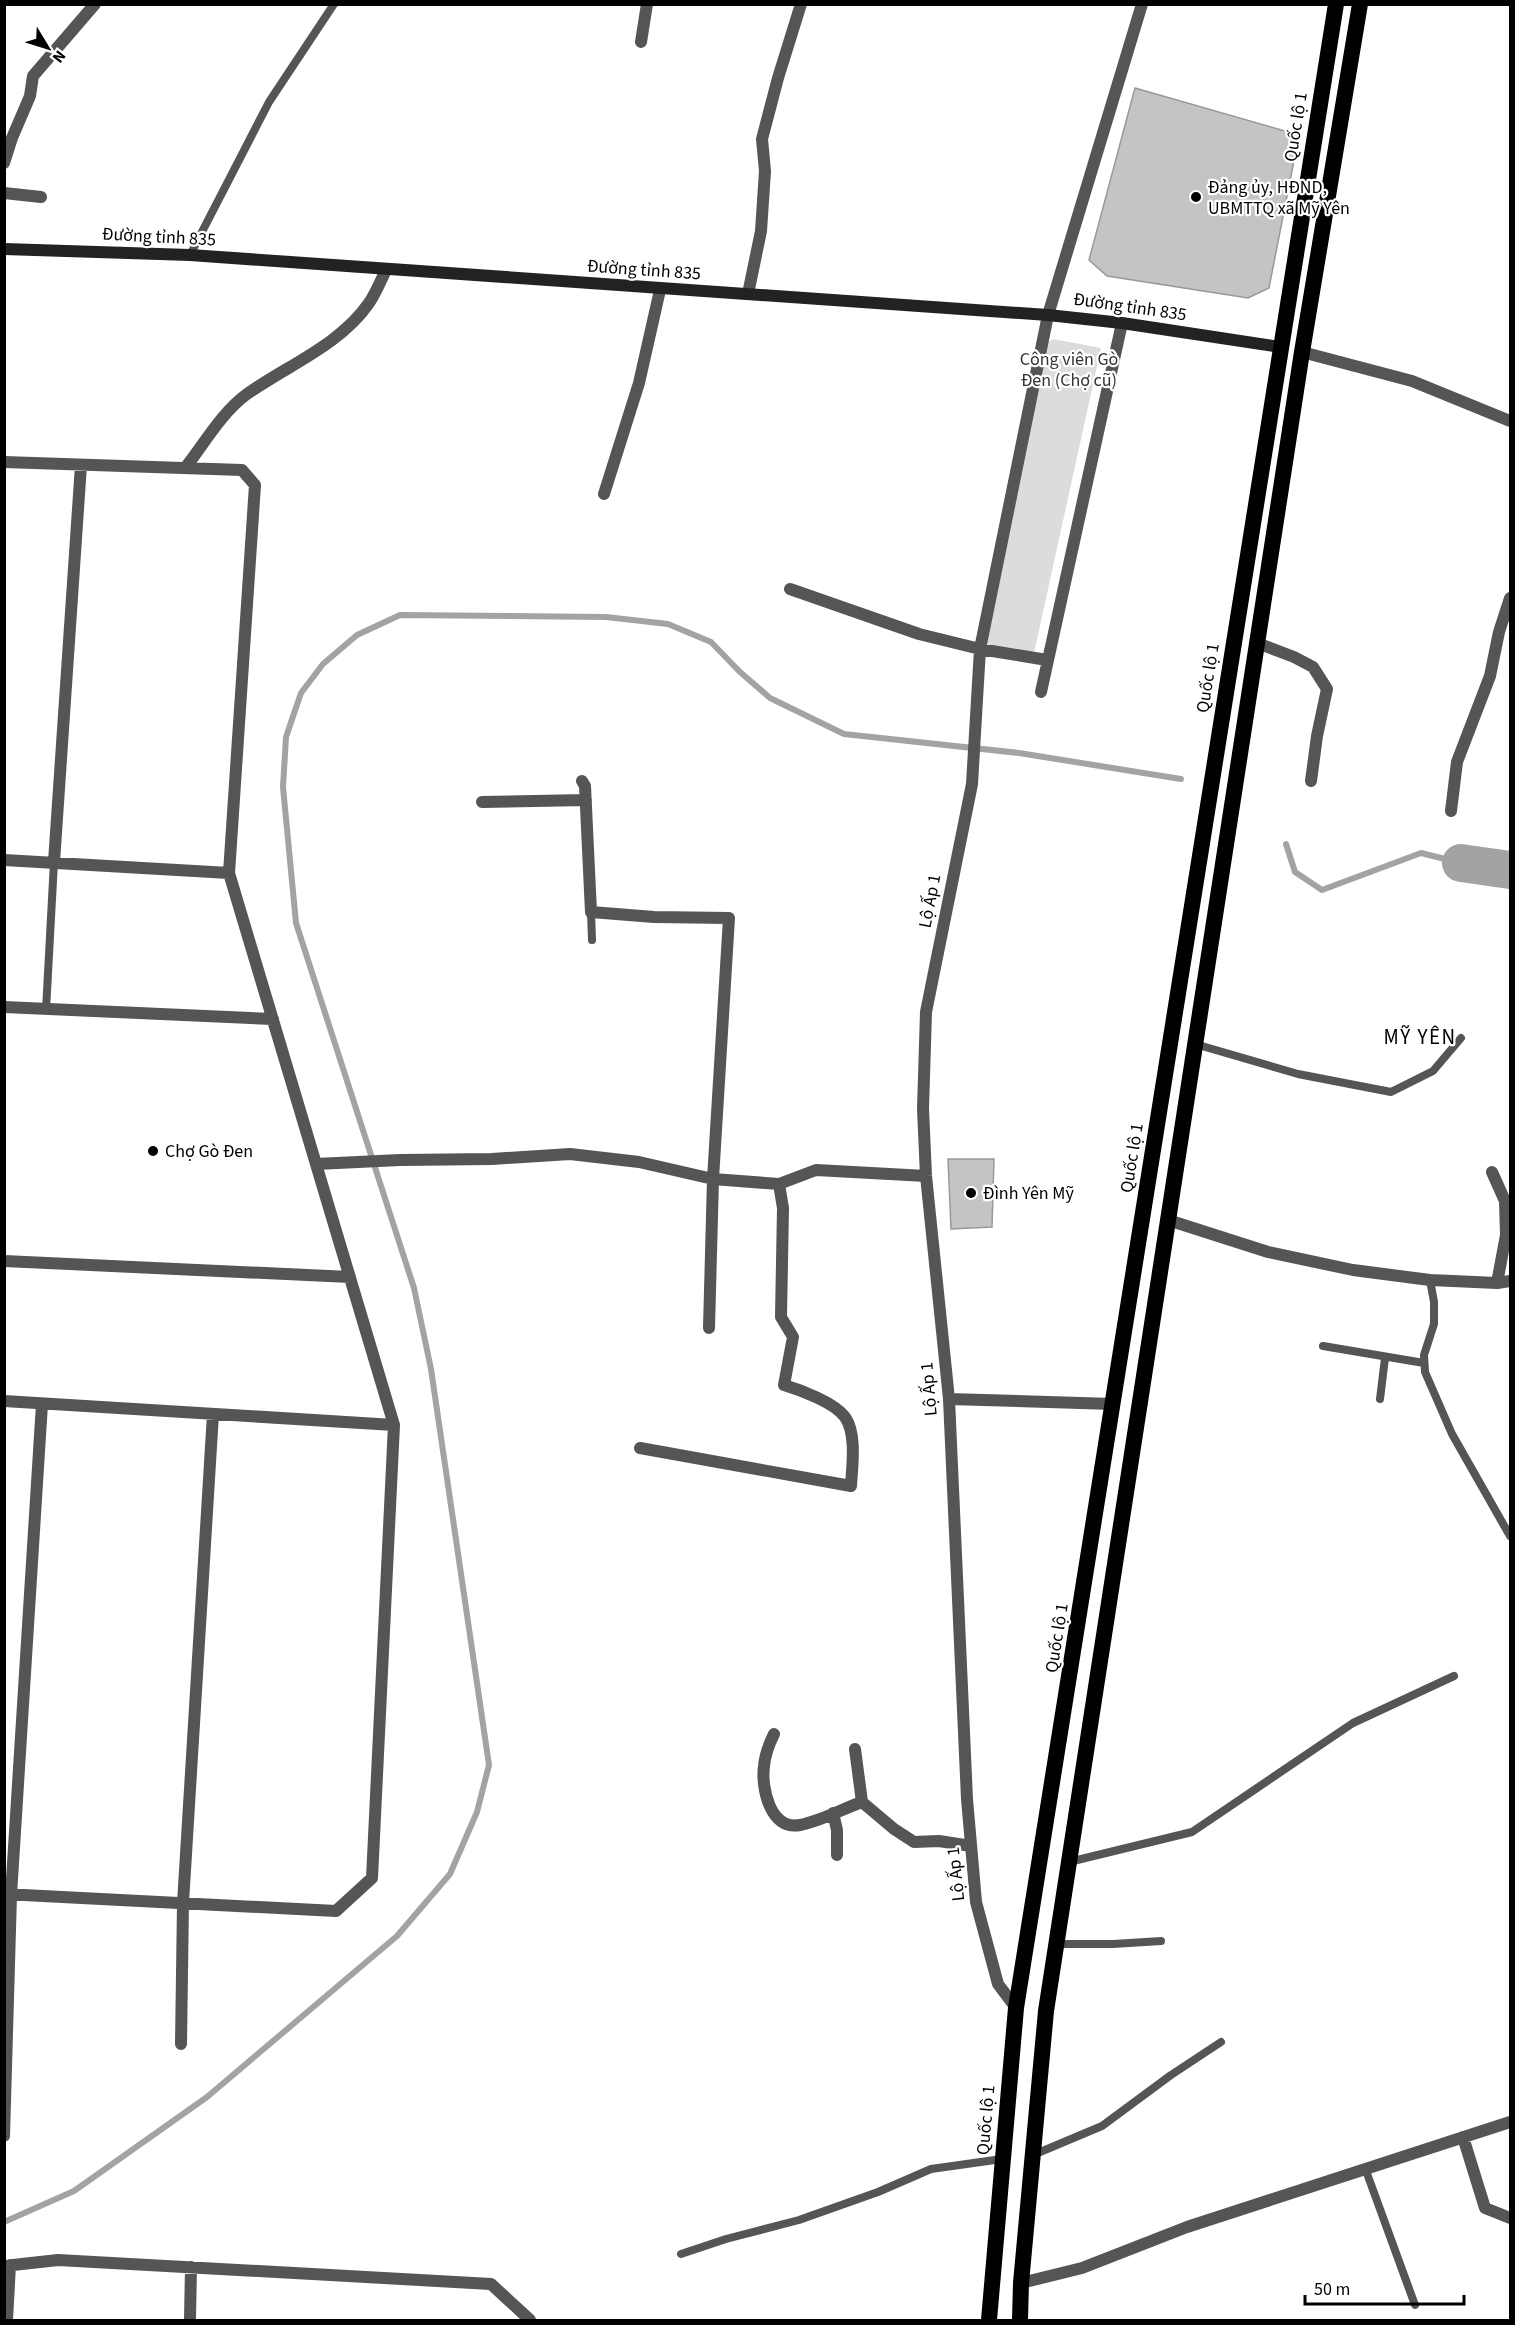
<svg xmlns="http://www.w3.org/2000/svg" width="1515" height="2325" font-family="'Source Sans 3',sans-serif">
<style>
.green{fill:#dcdcdc}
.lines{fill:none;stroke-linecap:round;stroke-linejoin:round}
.stream{stroke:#a3a3a3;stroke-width:6}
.river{stroke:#a3a3a3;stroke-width:38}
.building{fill:#c4c4c4;stroke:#999;stroke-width:1.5}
.service{stroke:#555;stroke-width:8}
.minor{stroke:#555;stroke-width:12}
.secondary{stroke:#222;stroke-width:12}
.trunk{stroke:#000;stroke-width:16}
.poi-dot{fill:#000;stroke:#fff;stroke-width:2}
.labels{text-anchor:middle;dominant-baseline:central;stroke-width:4.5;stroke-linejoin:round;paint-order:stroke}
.street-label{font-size:18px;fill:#000;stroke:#fff}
.poi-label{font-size:18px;fill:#000;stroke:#fff;text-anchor:start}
.park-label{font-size:18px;fill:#333;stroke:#fff}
.quarter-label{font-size:21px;letter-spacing:1.5px;fill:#000;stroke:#fff}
</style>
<rect width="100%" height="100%" fill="#fff"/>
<path class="green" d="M 1053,339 L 1101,348 L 1034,653 L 990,647 L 985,641 L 1047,343 Z"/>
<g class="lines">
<path class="stream" d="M 1286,844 L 1295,872 L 1322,890 L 1421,853 L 1461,863
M 4,2222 L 74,2191 L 207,2097 L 397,1936 L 450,1874 L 477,1812 L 489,1765 L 431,1369 L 414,1288 L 296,923 L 283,787 L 286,737 L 301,693 L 323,664 L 357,635 L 400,615 L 606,617 L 668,624 L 711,642 L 740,672 L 770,698 L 844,734 L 1019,753 L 1181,779"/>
<path class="river" d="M 1461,863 L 1510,870"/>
</g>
<path class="building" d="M 1135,88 L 1299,135 L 1269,288 L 1248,298 L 1107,276 L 1089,260 Z
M 948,1159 L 994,1159 L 992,1227 L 951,1229 Z"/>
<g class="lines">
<path class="service" d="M 190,255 L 269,102 L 334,4
M 591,912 L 592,940
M 46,1010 L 54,862
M 1195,1044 L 1298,1074 L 1391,1092 L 1433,1071 L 1461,1038
M 1430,1280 L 1434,1302 L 1434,1324 L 1424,1355 L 1425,1372 L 1452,1434 L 1510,1536
M 1323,1346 L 1424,1363
M 1380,1399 L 1385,1358
M 1069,1862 L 1192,1832 L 1353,1723 L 1454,1676
M 1056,1944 L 1113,1944 L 1161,1941
M 1033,2155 L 1102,2126 L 1171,2075 L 1221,2042
M 1365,2168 L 1415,2305
M 681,2254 L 726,2239 L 799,2220 L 878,2192 L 931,2169 L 1002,2159"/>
<path class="minor" d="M 641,42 L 647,4
M 4,163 L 12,138 L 30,96 L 33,76 L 95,4
M 4,193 L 41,197
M 748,294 L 761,231 L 765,171 L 762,139 L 778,78 L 801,4
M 1302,352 L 1412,381 L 1510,421
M 4,462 L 242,470 L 255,485 L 229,873 L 394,1425 L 372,1878 L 336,1911 L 4,1894
M 185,468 C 204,444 222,412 247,394 C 288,365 340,345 369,303 C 376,293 381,280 386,270
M 604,494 L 639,383 L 660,290
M 790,589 L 919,634 L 980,649 L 1047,660
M 1257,643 L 1294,657 L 1313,667 L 1327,689 L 1317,736 L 1311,781
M 1041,692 L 1122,323
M 582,781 L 585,786 L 591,912 L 654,917 L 729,918 L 713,1179 L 709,1328
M 482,802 L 586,800
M 1451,811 L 1457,762 L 1490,676 L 1499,632 L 1510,598
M 4,860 L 229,873
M 54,862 L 81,465
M 4,1007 L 273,1019
M 316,1164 L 400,1160 L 492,1159 L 570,1154 L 639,1162 L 713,1179 L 779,1184 L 816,1170 L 926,1176
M 1492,1172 L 1505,1201 L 1506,1235 L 1497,1283
M 1168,1220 L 1268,1252 L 1353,1270 L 1430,1280 L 1497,1283 L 1510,1281
M 4,1261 L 350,1277
M 949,1399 L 1113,1404
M 4,1401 L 394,1425
M 640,1448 L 851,1486 C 852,1467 857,1434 845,1417 C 835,1403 801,1390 784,1385 L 793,1337 L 781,1317 L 783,1208 L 779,1184
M 774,1734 C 769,1744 765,1755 764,1766 C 761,1787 770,1831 800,1825 C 821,1821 842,1809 862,1802
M 855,1749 L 862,1802 L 894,1829 L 914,1842 L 939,1841 L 971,1846
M 833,1813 L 837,1830 L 837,1855
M 1016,2008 L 998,1984 L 976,1902 L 967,1799 L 949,1399 L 926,1176 L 923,1109 L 926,1012 L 972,784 L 980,649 L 1048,315 L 1142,4
M 181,2044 L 183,1903 L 213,1414
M 4,2136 L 11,1895 L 42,1404
M 1463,2137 L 1485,2208 L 1510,2218
M 4,2266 L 58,2260 L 491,2284 L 530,2320
M 1021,2283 L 1082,2268 L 1187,2227 L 1510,2122
M 7,2320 L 10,2265
M 190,2320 L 191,2267"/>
<path class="secondary" d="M 4,249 L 190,255 L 1048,315 L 1122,323 L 1280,347"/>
<path class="trunk" d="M 989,2320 L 1016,2008 L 1336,4
M 1020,2320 L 1021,2283 L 1046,2011 L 1302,352 L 1360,4"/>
</g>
<g class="poi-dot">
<circle cx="1196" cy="197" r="6"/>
<circle cx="153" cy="1151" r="6"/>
<circle cx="971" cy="1193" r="6"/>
</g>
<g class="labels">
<g class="street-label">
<text transform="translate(1296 127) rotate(-81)">Quốc lộ 1</text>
<text transform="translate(159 237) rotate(3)">Đường tỉnh 835</text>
<text transform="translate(644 270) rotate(4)">Đường tỉnh 835</text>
<text transform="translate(1130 307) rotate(8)">Đường tỉnh 835</text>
<text transform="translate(1208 678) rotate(-81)">Quốc lộ 1</text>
<text transform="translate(930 901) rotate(-79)">Lộ Ấp 1</text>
<text transform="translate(1132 1158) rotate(-81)">Quốc lộ 1</text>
<text transform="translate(929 1389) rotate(-95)">Lộ Ấp 1</text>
<text transform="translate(1057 1638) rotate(-81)">Quốc lộ 1</text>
<text transform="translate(956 1874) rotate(-96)">Lộ Ấp 1</text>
<text transform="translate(986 2120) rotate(-85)">Quốc lộ 1</text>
</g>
<g class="poi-label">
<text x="1208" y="187">Đảng ủy, HĐND,<tspan x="1208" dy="21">UBMTTQ xã Mỹ Yên</tspan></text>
<text x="165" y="1151">Chợ Gò Đen</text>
<text x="983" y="1193">Đình Yên Mỹ</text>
</g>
<g class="park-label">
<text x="1069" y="359">Công viên Gò<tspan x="1069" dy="21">Đen (Chợ cũ)</tspan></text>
</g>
<g class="quarter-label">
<text x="1420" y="1037">MỸ YÊN</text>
</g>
</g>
<rect width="1515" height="2325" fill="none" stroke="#000000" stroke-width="12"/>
<g transform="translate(48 48) rotate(128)" stroke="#ffffff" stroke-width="4.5" paint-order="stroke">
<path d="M0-4.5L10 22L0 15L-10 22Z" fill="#000000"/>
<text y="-9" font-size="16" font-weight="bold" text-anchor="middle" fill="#000000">N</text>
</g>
<path d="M1305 2295v9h159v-9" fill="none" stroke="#000000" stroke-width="3"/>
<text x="1314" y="2295" font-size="18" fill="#000000" stroke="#ffffff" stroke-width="4.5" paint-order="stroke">50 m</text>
</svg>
